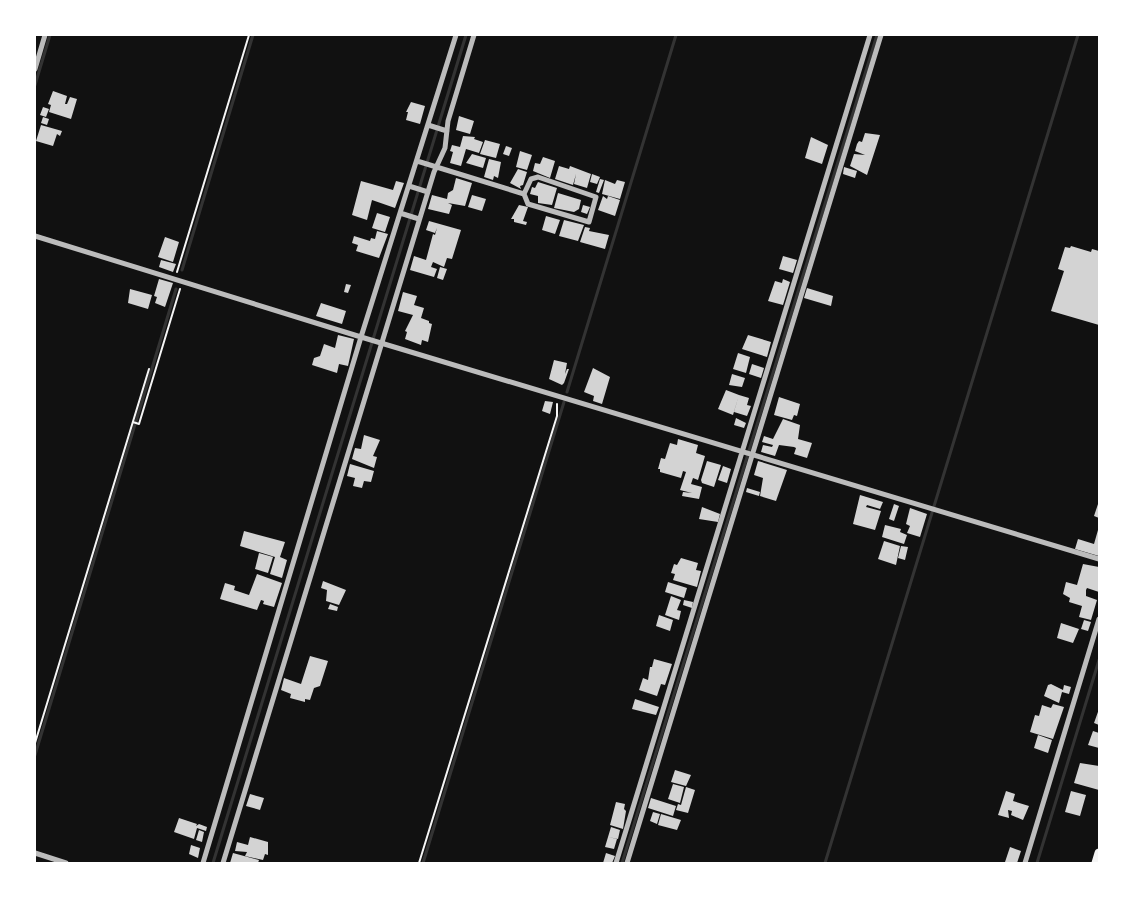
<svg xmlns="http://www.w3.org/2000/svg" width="1134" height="898" font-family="'Source Sans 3',sans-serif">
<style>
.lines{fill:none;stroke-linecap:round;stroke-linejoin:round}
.stream{stroke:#333;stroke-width:3}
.building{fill:#d3d3d3}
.path{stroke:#f5f5f5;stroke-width:2}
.minor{stroke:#bcbcbc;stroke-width:5}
.trunk{stroke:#f5f5f5;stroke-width:9}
</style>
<rect width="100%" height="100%" fill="#111"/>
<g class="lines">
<path class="stream" d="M 35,85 L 50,35
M 182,270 L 253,35
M 567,392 L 676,35
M 35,755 L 176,289
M 213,863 L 466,35
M 423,863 L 564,402
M 622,863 L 877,35
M 825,863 L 1078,35
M 1037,863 L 1099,660"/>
</g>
<path class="building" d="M 53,91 L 67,96 L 65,104 L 67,104 L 70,97 L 77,99 L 71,119 L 49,112 L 51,105 L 48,104 Z
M 411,102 L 425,106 L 420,124 L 406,120 L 408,112 L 406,112 Z
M 43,107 L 49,109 L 46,117 L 40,115 Z
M 459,116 L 474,121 L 470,134 L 456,130 Z
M 43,117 L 49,119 L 47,125 L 41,123 Z
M 41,125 L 62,131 L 60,136 L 57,134 L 53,146 L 36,141 Z
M 865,133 L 880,135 L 867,175 L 850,166 L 854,154 L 865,155 L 855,151 L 857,144 L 859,141 L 862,142 Z
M 463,136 L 475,137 L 474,139 L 483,142 L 479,153 L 466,149 L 461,166 L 450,163 L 453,152 L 450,151 L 452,145 L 460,147 Z
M 811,137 L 828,145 L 822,164 L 805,158 Z
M 485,140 L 500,144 L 496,158 L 480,154 Z
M 506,146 L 512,148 L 509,156 L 503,154 Z
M 520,151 L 532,155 L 527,170 L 516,167 Z
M 472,154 L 486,158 L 483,168 L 466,163 Z
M 543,157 L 555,161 L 550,178 L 533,171 L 535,163 L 540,164 Z
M 489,159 L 501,162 L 498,178 L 494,176 L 493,180 L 484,177 Z
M 559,166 L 569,169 L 570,166 L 591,174 L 587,188 L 574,184 L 576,174 L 573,185 L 555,179 Z
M 844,167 L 857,171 L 855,178 L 843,174 Z
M 518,169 L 527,172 L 523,185 L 520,186 L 521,189 L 510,183 Z
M 592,174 L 600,177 L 597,184 L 590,182 Z
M 456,178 L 472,183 L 465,206 L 448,203 L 452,205 L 449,214 L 428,209 L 432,195 L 447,199 L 448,193 L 453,190 Z
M 600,179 L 604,180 L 599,193 L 596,192 Z
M 605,180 L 615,184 L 617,180 L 625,182 L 620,199 L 602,194 Z
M 361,181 L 393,190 L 396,181 L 404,183 L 395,208 L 372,200 L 367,220 L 352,215 Z
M 538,182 L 557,188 L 552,205 L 538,203 L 538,196 L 530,194 L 532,187 L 535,188 Z
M 558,193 L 581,200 L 579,209 L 574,212 L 554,208 Z
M 472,195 L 486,199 L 482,211 L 468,207 Z
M 603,196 L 607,199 L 608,196 L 620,200 L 615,216 L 598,210 Z
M 519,205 L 528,207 L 523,221 L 527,222 L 526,225 L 514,222 L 514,219 L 511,219 Z
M 583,205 L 590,207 L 587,214 L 581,212 Z
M 377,213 L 390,217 L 385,232 L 372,228 Z
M 546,216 L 560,220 L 555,234 L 542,230 Z
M 564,220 L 584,225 L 578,241 L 559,236 Z
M 429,221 L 461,230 L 452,259 L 447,258 L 444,267 L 433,262 L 431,267 L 437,269 L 434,277 L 410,270 L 414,256 L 426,260 L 433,234 L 435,235 L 437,228 L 435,233 L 426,230 Z
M 585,227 L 590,228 L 589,231 L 609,235 L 605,249 L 580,242 Z
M 377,231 L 388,234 L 379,258 L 356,251 L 358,245 L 352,243 L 354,236 L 370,241 L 371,238 L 375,239 Z
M 165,237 L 179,242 L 173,262 L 158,257 Z
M 1071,246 L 1091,252 L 1092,249 L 1099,251 L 1099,325 L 1051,311 L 1064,271 L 1058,269 L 1065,247 L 1070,248 Z
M 783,256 L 797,260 L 793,273 L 779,269 Z
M 161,260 L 176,264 L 173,272 L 159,267 Z
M 440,267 L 447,269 L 443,280 L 437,278 Z
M 159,279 L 173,283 L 165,307 L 155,303 L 157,297 L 154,296 Z
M 783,279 L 790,282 L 783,305 L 768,301 L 775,281 L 782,283 Z
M 346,284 L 351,285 L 348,293 L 344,292 Z
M 807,288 L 833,296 L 831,306 L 804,298 Z
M 130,289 L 152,295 L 148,309 L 128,303 Z
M 403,292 L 417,296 L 414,305 L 424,308 L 421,318 L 429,321 L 429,323 L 432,324 L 428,342 L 422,340 L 421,345 L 405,339 L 407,332 L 405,331 L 413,315 L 398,311 Z
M 321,303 L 346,311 L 342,324 L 316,316 Z
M 338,335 L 354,339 L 348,366 L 339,364 L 337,373 L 312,365 L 314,358 L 320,356 L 324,344 L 335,348 Z
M 748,335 L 771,342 L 767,357 L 742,349 Z
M 738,353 L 750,357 L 746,373 L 733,369 Z
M 554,360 L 567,363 L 565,374 L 567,369 L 569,369 L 564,383 L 562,385 L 549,379 Z
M 752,364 L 764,368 L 761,378 L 749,374 Z
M 593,368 L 610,377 L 602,404 L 593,401 L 594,396 L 584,392 Z
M 732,374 L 745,378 L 742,387 L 729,385 Z
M 726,390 L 739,395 L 733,415 L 718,409 Z
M 739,395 L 749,398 L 747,405 L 751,406 L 747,416 L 734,412 Z
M 779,397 L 800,404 L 797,416 L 794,415 L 792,420 L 774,415 Z
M 545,401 L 553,402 L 550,414 L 542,411 Z
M 736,418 L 746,423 L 744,428 L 734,425 Z
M 783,419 L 800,425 L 798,439 L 812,443 L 807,458 L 794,454 L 796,448 L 794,447 L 779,445 L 775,456 L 761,452 L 763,445 L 772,447 L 773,445 L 762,442 L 764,436 L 773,439 Z
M 364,435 L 380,440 L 373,456 L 377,457 L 374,468 L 352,459 L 355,448 L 361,449 Z
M 678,439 L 698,445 L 696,453 L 705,456 L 698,480 L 693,478 L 691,484 L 702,487 L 699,499 L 682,496 L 683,492 L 692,493 L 680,490 L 686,472 L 683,471 L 681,478 L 660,472 L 660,469 L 658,469 L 661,458 L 665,459 L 670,443 L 677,445 Z
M 707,461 L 721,465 L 714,487 L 702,483 L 701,480 Z
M 758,461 L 787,470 L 776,501 L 760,496 L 763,478 L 754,475 Z
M 350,464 L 374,471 L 371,482 L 364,481 L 362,488 L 353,486 L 355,478 L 347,476 Z
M 723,466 L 731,469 L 727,483 L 718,480 Z
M 747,488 L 760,492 L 759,496 L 746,492 Z
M 860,495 L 883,502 L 880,509 L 867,505 L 866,507 L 881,511 L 875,530 L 853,524 Z
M 1099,501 L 1099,518 L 1094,516 Z
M 894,504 L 899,506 L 894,521 L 889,519 Z
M 702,507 L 720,514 L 718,522 L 699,519 Z
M 910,508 L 927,514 L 920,537 L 907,533 L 910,526 L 906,524 Z
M 885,525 L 901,529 L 900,532 L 907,535 L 904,544 L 882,537 Z
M 1098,530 L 1099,556 L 1075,549 L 1078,539 L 1094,544 Z
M 244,531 L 285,542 L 280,557 L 287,560 L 282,578 L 270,574 L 275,557 L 240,546 Z
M 884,541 L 900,546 L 896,565 L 878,559 Z
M 901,546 L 908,547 L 905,560 L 898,558 Z
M 259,553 L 273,557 L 268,573 L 255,569 Z
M 681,558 L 698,563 L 696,570 L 701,571 L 697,587 L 673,580 L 675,574 L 671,573 L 674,564 L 677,565 Z
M 1083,564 L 1099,567 L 1099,592 L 1087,588 L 1086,590 L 1086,596 L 1097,600 L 1091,620 L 1079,617 L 1082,606 L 1069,602 L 1070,598 L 1063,594 L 1066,582 L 1077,585 Z
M 257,574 L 282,583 L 274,607 L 263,604 L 264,601 L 261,600 L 257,610 L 220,599 L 225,583 L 235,586 L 234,590 L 249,595 Z
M 323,581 L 346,590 L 339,605 L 326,601 L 327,590 L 321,588 Z
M 668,582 L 687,588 L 684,598 L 665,592 Z
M 671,596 L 681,600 L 677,610 L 681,611 L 679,620 L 665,615 Z
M 684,600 L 693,602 L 692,608 L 683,605 Z
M 330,604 L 338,607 L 337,611 L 328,609 Z
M 659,615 L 673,620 L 670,631 L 656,626 Z
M 1084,620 L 1091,622 L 1088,631 L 1081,629 Z
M 1061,623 L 1079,629 L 1073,643 L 1057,638 Z
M 310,656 L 328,661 L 320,686 L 314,688 L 310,700 L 305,699 L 305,702 L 290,698 L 291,694 L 281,690 L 284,678 L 301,684 Z
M 654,659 L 672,664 L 665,685 L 661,684 L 657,696 L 639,690 L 643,678 L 648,680 L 650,667 L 652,667 Z
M 1051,684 L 1063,690 L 1064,685 L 1071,687 L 1069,694 L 1062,692 L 1059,703 L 1044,696 L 1048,685 Z
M 635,699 L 659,707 L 656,715 L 632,709 Z
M 1053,704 L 1064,707 L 1053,739 L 1030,732 L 1035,715 L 1039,716 L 1042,705 L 1051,708 Z
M 1099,709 L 1099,725 L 1094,723 Z
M 1093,731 L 1099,733 L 1099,748 L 1088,745 Z
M 1038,735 L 1052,740 L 1048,753 L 1034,748 Z
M 1080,763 L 1099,766 L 1099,790 L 1074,783 Z
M 675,770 L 691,775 L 686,786 L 671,782 Z
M 673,784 L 684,787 L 680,803 L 668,799 Z
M 686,787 L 695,790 L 688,813 L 676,810 L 678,804 L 681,805 Z
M 1006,791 L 1015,794 L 1013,801 L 1029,806 L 1023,820 L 1011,815 L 1012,811 L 1008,810 L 1009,818 L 998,815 Z
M 1071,791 L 1086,795 L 1080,816 L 1065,812 Z
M 250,794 L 264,798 L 260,810 L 246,806 Z
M 651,798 L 676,806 L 673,816 L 648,808 Z
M 616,802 L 625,804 L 624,809 L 626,811 L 623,829 L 610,825 Z
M 653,812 L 660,814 L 657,824 L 650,821 Z
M 661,814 L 681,820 L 677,830 L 658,825 Z
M 179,818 L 197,824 L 196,826 L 199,824 L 207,827 L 206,831 L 197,828 L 194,839 L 174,832 Z
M 611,827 L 620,830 L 618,839 L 608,837 Z
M 199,830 L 204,832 L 202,842 L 196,840 Z
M 250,837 L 268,842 L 268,855 L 265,854 L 263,860 L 245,856 L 247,852 L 235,851 L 237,842 L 248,845 Z
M 608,837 L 617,839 L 614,849 L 605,847 Z
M 191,845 L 200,848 L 198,858 L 189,854 Z
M 1010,847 L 1021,851 L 1017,863 L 1005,862 Z
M 233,853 L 259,860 L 258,863 L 230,863 Z
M 606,853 L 615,856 L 612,863 L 603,863 Z"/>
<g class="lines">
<path class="path" d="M 177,272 L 249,35
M 133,422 L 139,424 L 180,289
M 35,743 L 149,369
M 419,863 L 557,416 L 557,404"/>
<path class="minor" d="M 35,69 L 45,35
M 428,125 L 447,131
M 417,161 L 524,194 L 528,204 L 589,222 L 596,197 L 538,177 L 531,179 L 524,194
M 409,186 L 428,192
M 400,213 L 419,219
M 35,236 L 361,337 L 1099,559
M 35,853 L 66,863
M 203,863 L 361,337 L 456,35
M 223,863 L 434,172 L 445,148 L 448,121 L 474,35
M 616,863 L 870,35
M 627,863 L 881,35
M 1025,863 L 1099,619"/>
<path class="trunk" d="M 1096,863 L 1099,853"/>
</g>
<rect width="1134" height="898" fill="none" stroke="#ffffff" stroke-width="72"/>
</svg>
